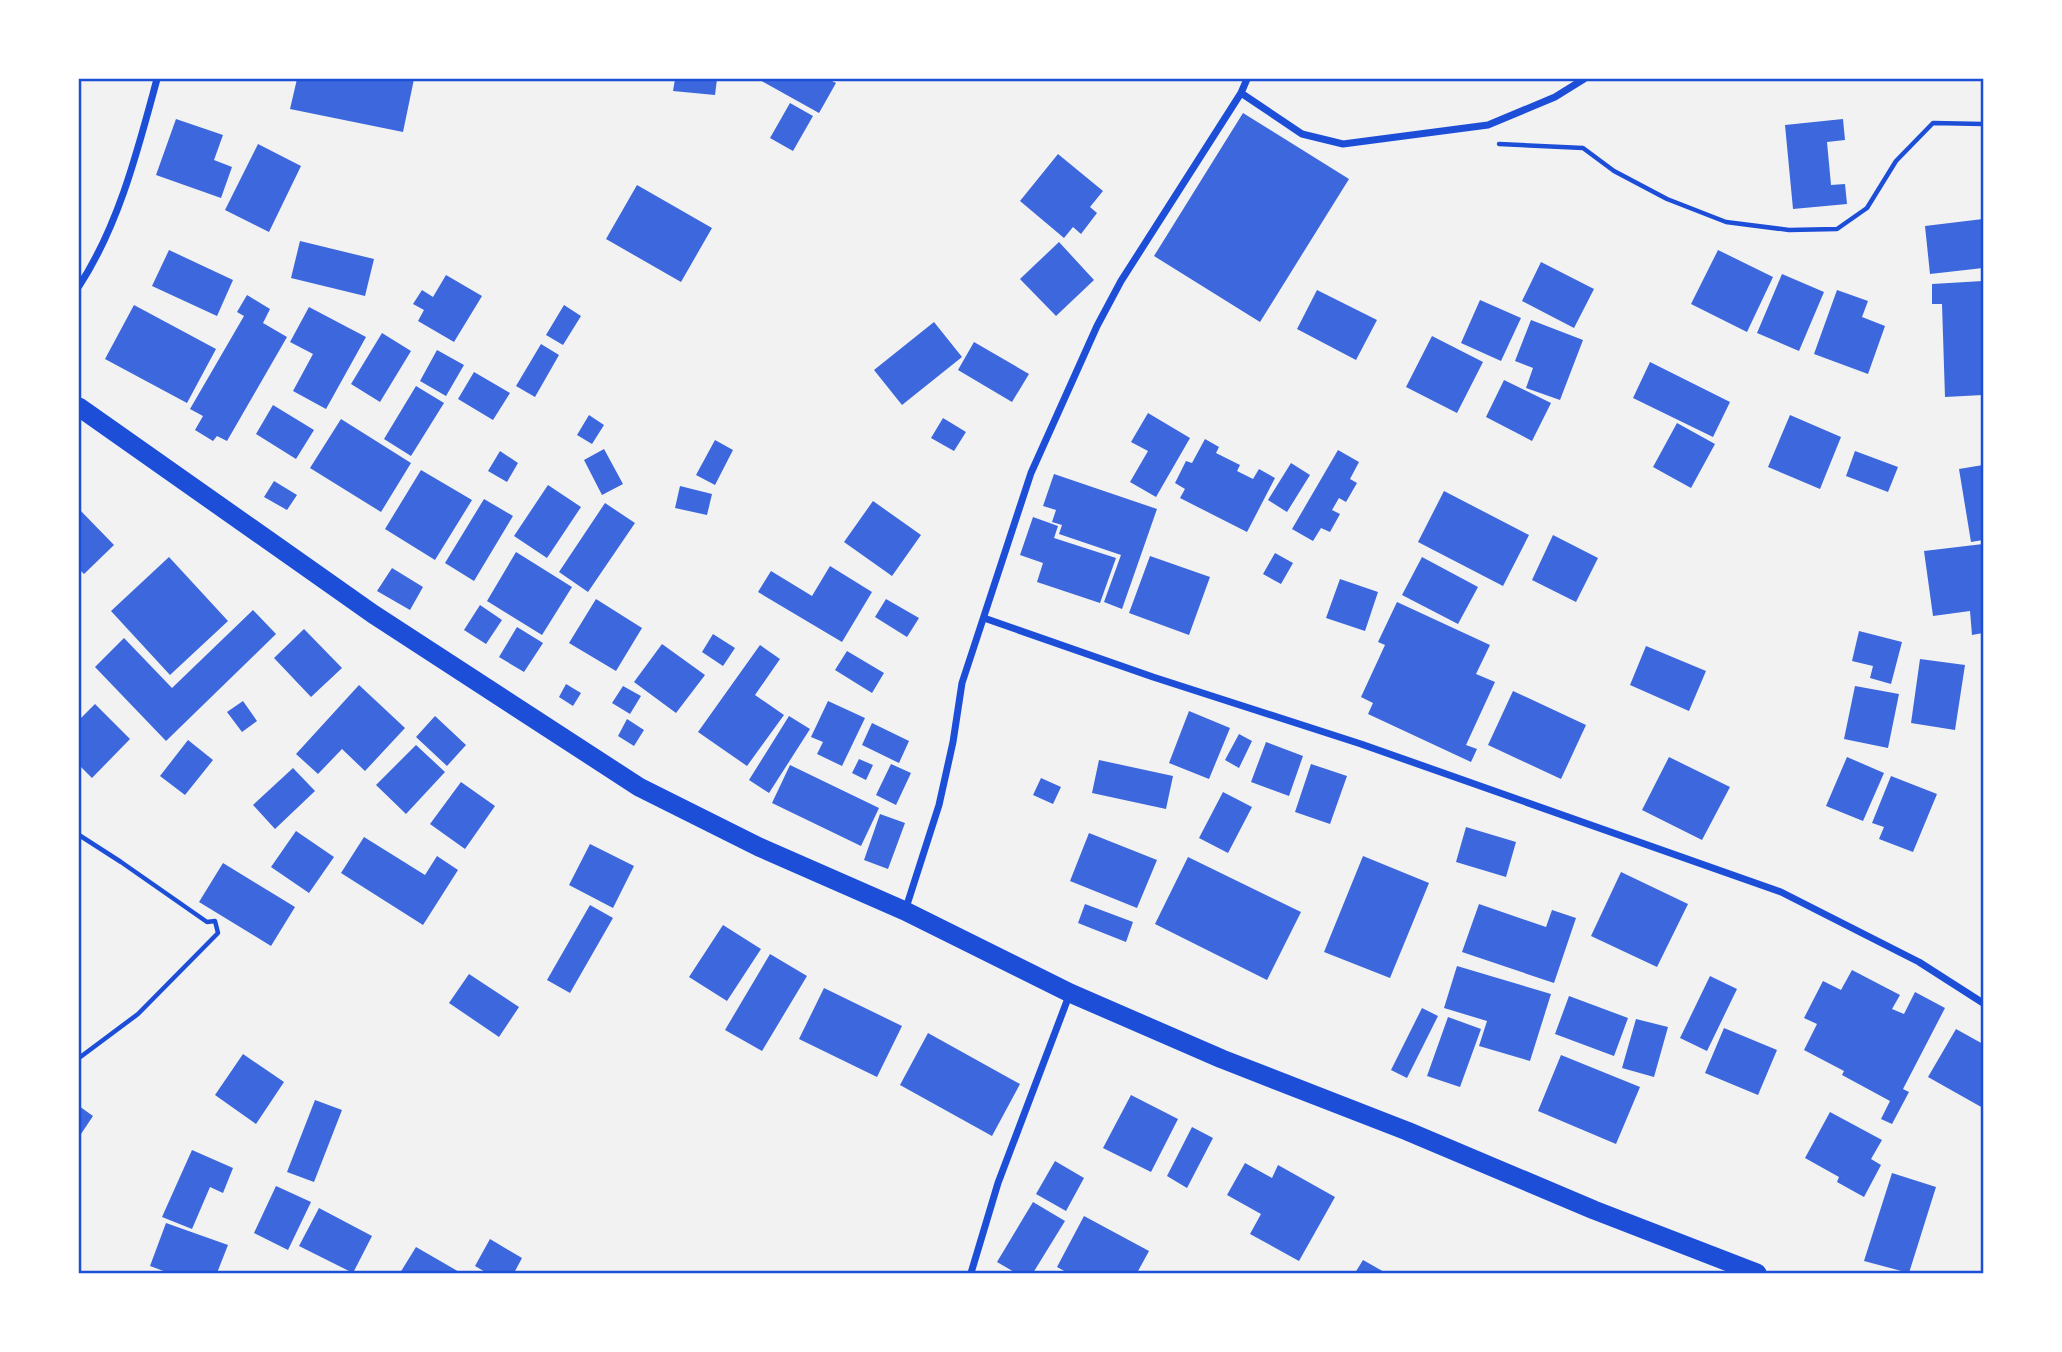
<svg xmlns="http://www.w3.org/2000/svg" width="2062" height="1352" font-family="Spectral,serif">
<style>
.building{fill:#3d67dc}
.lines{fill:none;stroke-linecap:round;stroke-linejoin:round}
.path{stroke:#1d4ed8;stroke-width:4.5}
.minor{stroke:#1d4ed8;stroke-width:7}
.trunk{stroke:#1d4ed8;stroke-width:19}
.neatline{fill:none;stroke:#1d4ed8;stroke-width:2.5}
</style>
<rect width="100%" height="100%" fill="#f2f2f2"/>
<path class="building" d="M 297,79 L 414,79 L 403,132 L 290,109 Z
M 675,79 L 717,79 L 715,95 L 673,91 Z
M 758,79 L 828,79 L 836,83 L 819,113 Z
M 790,103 L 813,116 L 793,151 L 770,138 Z
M 1243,113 L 1349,179 L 1260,322 L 1154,256 Z
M 176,119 L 223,135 L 214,160 L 232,167 L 221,198 L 156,175 Z
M 1843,119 L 1845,140 L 1827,142 L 1831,185 L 1845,184 L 1847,204 L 1793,209 L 1785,125 Z
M 258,144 L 301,166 L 269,232 L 225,210 Z
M 1058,154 L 1103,191 L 1090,207 L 1097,213 L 1081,234 L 1073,227 L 1064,238 L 1020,201 Z
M 637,185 L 712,228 L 681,282 L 606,239 Z
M 1983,219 L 1983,268 L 1930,274 L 1925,226 Z
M 300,241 L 374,259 L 365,296 L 291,278 Z
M 1059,242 L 1094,280 L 1056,316 L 1020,279 Z
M 169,250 L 233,280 L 217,316 L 152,286 Z
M 1718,250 L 1773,277 L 1747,332 L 1691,304 Z
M 1541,262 L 1594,289 L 1574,328 L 1522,301 Z
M 1782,274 L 1824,292 L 1799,351 L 1757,333 Z
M 446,275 L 482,296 L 454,342 L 418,321 L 424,310 L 413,304 L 422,290 L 433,297 Z
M 1983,281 L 1983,395 L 1945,397 L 1942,304 L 1932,304 L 1932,284 Z
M 1317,290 L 1377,320 L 1356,360 L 1297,329 Z
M 1837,290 L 1868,301 L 1862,317 L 1885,326 L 1868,374 L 1814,354 Z
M 247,295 L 270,309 L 263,323 L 287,337 L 227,441 L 217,436 L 213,441 L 195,430 L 203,416 L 190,409 L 244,316 L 237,312 Z
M 1480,300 L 1521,318 L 1501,361 L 1461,343 Z
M 134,305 L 216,349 L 187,403 L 105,359 Z
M 564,305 L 581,316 L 563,345 L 546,335 Z
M 309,307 L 366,337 L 326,409 L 293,391 L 313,354 L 290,342 Z
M 1531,320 L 1583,340 L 1560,400 L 1526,388 L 1533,368 L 1515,361 Z
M 934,322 L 962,357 L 902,405 L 874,370 Z
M 382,333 L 411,351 L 380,402 L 351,384 Z
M 1432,336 L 1483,362 L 1457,413 L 1406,387 Z
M 974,342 L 1029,374 L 1012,402 L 958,370 Z
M 541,344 L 559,355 L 535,397 L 516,386 Z
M 437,350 L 464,365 L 446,396 L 420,381 Z
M 1650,362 L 1730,402 L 1713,437 L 1633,398 Z
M 474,372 L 510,393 L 493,420 L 458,399 Z
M 1504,380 L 1551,403 L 1532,441 L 1486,417 Z
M 416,386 L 444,403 L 411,456 L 384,439 Z
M 273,405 L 314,430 L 296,459 L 256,434 Z
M 1148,413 L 1190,438 L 1156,497 L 1130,482 L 1148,451 L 1131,442 Z
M 589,415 L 604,425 L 592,444 L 577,435 Z
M 1790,415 L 1841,437 L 1820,489 L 1768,467 Z
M 943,418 L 966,432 L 954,451 L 931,438 Z
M 341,419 L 411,463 L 381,512 L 310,468 Z
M 1677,423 L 1715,444 L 1691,488 L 1653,467 Z
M 1205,439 L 1219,447 L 1216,453 L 1240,465 L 1237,471 L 1253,479 L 1259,469 L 1275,478 L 1247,532 L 1180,498 L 1185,489 L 1175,483 L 1186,461 L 1192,463 Z
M 715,440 L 733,450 L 715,485 L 696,475 Z
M 604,449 L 623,484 L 602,495 L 584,460 Z
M 1338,450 L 1359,462 L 1350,479 L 1357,483 L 1346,502 L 1339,498 L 1332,510 L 1340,514 L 1330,532 L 1321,528 L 1313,541 L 1292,529 Z
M 500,451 L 518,463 L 507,482 L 488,471 Z
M 1855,451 L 1898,467 L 1888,492 L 1846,476 Z
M 1291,463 L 1310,475 L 1287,512 L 1268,500 Z
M 1983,465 L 1983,540 L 1971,542 L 1959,469 Z
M 421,470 L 472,500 L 435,560 L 385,529 Z
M 1054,474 L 1157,509 L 1122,609 L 1104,602 L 1121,555 L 1059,534 L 1062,525 L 1052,522 L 1056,510 L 1043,506 Z
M 274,481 L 297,495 L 287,510 L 264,497 Z
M 548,485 L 581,507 L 547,558 L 514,536 Z
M 680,486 L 712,494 L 707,515 L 675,508 Z
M 1444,491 L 1529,535 L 1503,586 L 1418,542 Z
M 484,499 L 513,516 L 474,581 L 445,563 Z
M 873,501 L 921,535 L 892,576 L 844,542 Z
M 605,503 L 635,523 L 588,592 L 559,572 Z
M 79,509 L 114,545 L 84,574 L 79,569 Z
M 1033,517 L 1058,526 L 1054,538 L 1116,558 L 1100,603 L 1037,582 L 1043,563 L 1020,555 Z
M 1553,535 L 1598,558 L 1576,602 L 1532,580 Z
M 1983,544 L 1983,633 L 1972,635 L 1970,611 L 1933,616 L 1924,551 Z
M 516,552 L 572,587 L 542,635 L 487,601 Z
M 1275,553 L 1293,563 L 1281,584 L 1263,574 Z
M 1150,556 L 1210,577 L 1189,635 L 1129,613 Z
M 169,557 L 228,621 L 170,675 L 111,611 Z
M 1422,557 L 1478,587 L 1458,624 L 1402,595 Z
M 830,566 L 872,592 L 842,642 L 758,592 L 771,571 L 812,596 Z
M 392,568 L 423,587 L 410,610 L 377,591 Z
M 1340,579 L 1378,592 L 1365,631 L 1326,618 Z
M 596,599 L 642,628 L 616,671 L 569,643 Z
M 886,599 L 919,618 L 907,637 L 875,617 Z
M 1397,602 L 1490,645 L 1476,674 L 1495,682 L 1466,745 L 1477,749 L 1471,762 L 1368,714 L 1373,703 L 1361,697 L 1385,645 L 1378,642 Z
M 480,605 L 502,620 L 486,644 L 464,630 Z
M 253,610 L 276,634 L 166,741 L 95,667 L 124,638 L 172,688 Z
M 517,627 L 543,643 L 524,672 L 499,657 Z
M 304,629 L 342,668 L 311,697 L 274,658 Z
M 1859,631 L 1902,642 L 1891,684 L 1870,678 L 1873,666 L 1852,661 Z
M 713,634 L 735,648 L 723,666 L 702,652 Z
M 662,644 L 705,675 L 676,713 L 634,682 Z
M 760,645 L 780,659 L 755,695 L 784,715 L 747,766 L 698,732 Z
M 1646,646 L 1706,671 L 1689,711 L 1630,685 Z
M 847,651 L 884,673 L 872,693 L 835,670 Z
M 1920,659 L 1965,665 L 1955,730 L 1911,723 Z
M 566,684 L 581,693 L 573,706 L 559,697 Z
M 359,685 L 405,728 L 365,771 L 342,749 L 318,774 L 296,754 Z
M 623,686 L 641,696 L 630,714 L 612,703 Z
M 1855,686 L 1899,694 L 1888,748 L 1844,739 Z
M 1513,691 L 1586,725 L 1561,779 L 1488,745 Z
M 243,701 L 257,721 L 242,732 L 227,712 Z
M 828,701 L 865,718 L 842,766 L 817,754 L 823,742 L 811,737 Z
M 95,704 L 130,739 L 92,778 L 79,765 L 79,720 Z
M 1189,711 L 1230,728 L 1209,779 L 1169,763 Z
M 435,716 L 466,745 L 447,766 L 416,737 Z
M 789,716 L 810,729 L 769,793 L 749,780 Z
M 627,719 L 644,730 L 634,746 L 618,736 Z
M 872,723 L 909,741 L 899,763 L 862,745 Z
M 1239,734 L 1252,741 L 1239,768 L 1225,760 Z
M 188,740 L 213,760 L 185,795 L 160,776 Z
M 1266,742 L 1303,756 L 1289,796 L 1251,782 Z
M 416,745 L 445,772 L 406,814 L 376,785 Z
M 1669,757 L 1730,787 L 1702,840 L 1642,810 Z
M 1847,757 L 1884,773 L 1863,821 L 1826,806 Z
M 859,759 L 873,765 L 866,780 L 852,773 Z
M 1099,760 L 1173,776 L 1166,809 L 1092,793 Z
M 891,764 L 911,773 L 896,805 L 876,795 Z
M 1311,764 L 1347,776 L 1330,824 L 1295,812 Z
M 790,765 L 879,808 L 861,846 L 772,803 Z
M 293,768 L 315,791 L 275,829 L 253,805 Z
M 1891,776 L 1937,794 L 1913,852 L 1879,839 L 1884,827 L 1872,823 Z
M 1041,778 L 1061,787 L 1053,804 L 1033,795 Z
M 461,782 L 495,806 L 465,849 L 430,824 Z
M 1223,792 L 1252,807 L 1228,853 L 1199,838 Z
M 880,814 L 905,823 L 888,869 L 864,860 Z
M 1466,827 L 1516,842 L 1506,877 L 1456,862 Z
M 296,831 L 334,857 L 309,893 L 271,867 Z
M 1089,833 L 1157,860 L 1137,908 L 1070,881 Z
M 364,837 L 425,875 L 437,856 L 458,870 L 423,925 L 341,873 Z
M 590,844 L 634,866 L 613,908 L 569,885 Z
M 1363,856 L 1429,883 L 1390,978 L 1324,952 Z
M 1188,857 L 1301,912 L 1267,980 L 1155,924 Z
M 223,863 L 295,907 L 271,946 L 199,902 Z
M 1621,872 L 1688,904 L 1657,967 L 1591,936 Z
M 1085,904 L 1133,922 L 1126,942 L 1078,923 Z
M 1479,904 L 1546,927 L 1552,910 L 1576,918 L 1554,983 L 1462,952 Z
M 590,905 L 613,918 L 570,993 L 547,980 Z
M 723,925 L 761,949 L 727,1001 L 689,977 Z
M 770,954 L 807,976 L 762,1051 L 725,1030 Z
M 1457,966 L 1551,994 L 1530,1061 L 1479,1046 L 1487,1021 L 1444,1008 Z
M 1852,970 L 1900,995 L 1892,1009 L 1904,1014 L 1915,992 L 1945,1008 L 1903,1089 L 1909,1092 L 1892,1124 L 1881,1119 L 1890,1101 L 1842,1075 L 1844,1071 L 1804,1050 L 1817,1024 L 1804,1018 L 1823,981 L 1841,990 Z
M 469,974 L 519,1007 L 499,1037 L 449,1003 Z
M 1710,976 L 1737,989 L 1707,1051 L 1680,1038 Z
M 824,988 L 902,1026 L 877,1077 L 799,1039 Z
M 1569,996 L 1628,1018 L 1614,1056 L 1555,1034 Z
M 1422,1008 L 1438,1016 L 1407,1078 L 1391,1070 Z
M 1448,1017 L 1481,1029 L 1460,1087 L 1427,1076 Z
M 1636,1019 L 1668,1027 L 1654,1077 L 1622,1068 Z
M 1724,1028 L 1777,1050 L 1758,1095 L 1705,1073 Z
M 1956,1029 L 1983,1044 L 1983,1108 L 1928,1077 Z
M 928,1033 L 1020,1084 L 992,1136 L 900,1085 Z
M 243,1054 L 284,1082 L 256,1124 L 215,1095 Z
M 1561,1055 L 1640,1087 L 1616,1144 L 1538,1111 Z
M 1131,1095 L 1178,1119 L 1151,1172 L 1103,1148 Z
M 315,1100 L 342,1110 L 314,1182 L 287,1172 Z
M 79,1106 L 93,1116 L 79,1137 Z
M 1830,1112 L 1882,1140 L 1871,1159 L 1881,1165 L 1864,1197 L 1837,1182 L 1839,1177 L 1805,1158 Z
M 1192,1127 L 1213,1138 L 1187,1188 L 1167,1176 Z
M 192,1150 L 233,1168 L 223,1193 L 210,1187 L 192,1229 L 162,1217 Z
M 1055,1161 L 1084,1178 L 1066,1211 L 1036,1194 Z
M 1245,1163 L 1272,1178 L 1278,1165 L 1335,1197 L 1299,1261 L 1250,1234 L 1261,1214 L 1227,1195 Z
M 1892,1173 L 1936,1187 L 1909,1273 L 1864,1261 Z
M 276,1186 L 311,1202 L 288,1250 L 254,1233 Z
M 1033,1202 L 1065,1221 L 1033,1273 L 1016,1273 L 997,1262 Z
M 319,1208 L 372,1236 L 353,1273 L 299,1246 Z
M 1084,1216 L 1149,1251 L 1137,1273 L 1068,1273 L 1057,1267 Z
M 166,1223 L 228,1245 L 217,1273 L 169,1273 L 150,1266 Z
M 490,1239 L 522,1258 L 514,1273 L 487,1273 L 475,1266 Z
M 416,1247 L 461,1273 L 400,1273 Z
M 1363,1260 L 1386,1273 L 1355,1273 Z"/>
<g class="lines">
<path class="path" d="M 1499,144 L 1583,148 L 1614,171 L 1667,199 L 1726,222 L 1789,230 L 1837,229 L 1867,208 L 1896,161 L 1933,123 L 1983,124
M 79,835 L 121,862 L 207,922 L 215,921 L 218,933 L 138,1014 L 79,1058"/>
<path class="minor" d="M 1241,93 L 1302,134 L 1343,144 L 1488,125 L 1555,97 L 1584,79
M 79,286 C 119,225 138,149 157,79
M 984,618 L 1153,677 L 1361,744 L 1781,892 L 1919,962 L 1983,1003
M 905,911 L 939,805 L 953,742 L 962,683 L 1031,473 L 1097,326 L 1121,281 L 1241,93 L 1247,79
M 971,1273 L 998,1183 L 1070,993"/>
<path class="trunk" d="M 79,407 L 373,614 L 639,787 L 759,847 L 905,911 L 1070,993 L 1222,1059 L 1407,1131 L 1594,1210 L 1757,1273"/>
</g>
<rect width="2062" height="1352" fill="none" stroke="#ffffff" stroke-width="161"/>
<rect x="80" y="80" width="1902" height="1192" class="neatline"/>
</svg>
